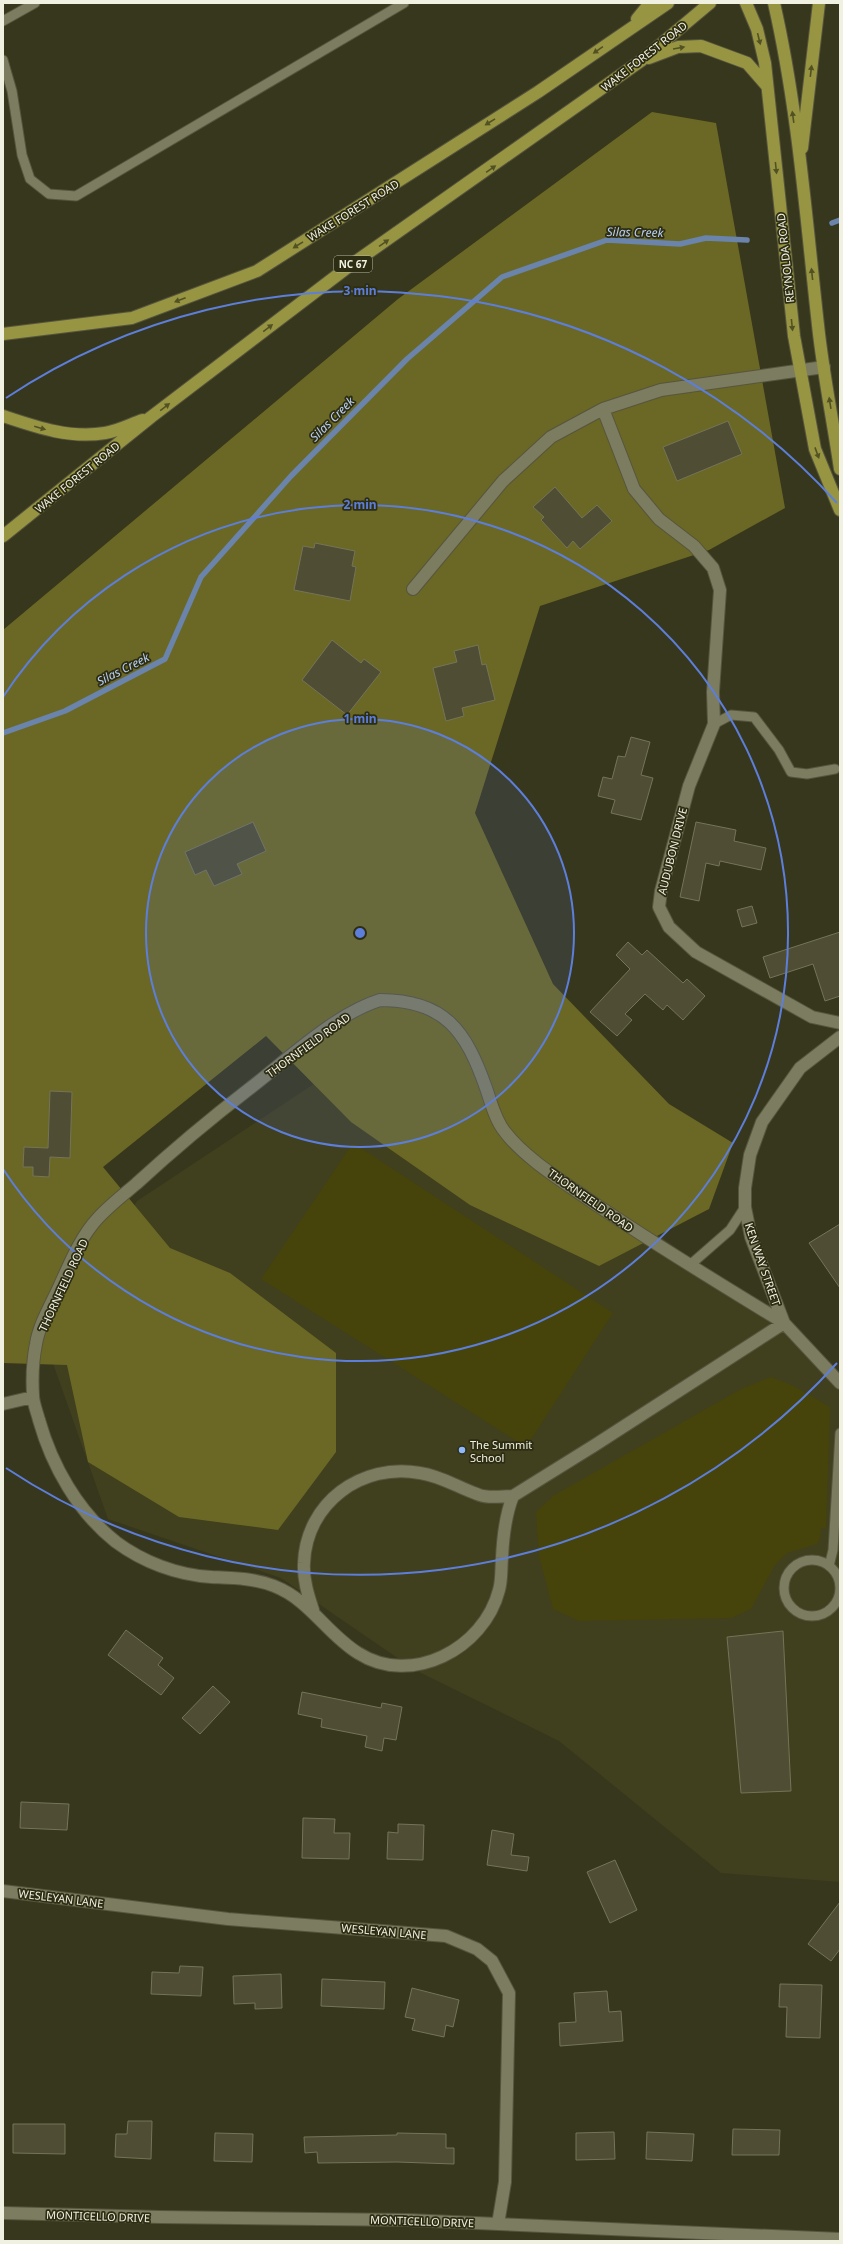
<svg xmlns="http://www.w3.org/2000/svg" width="843" height="2244" font-family="'Noto Sans',sans-serif">
<style>
.built{fill:#403f1e}
.green{fill:#46440b}
.forest{fill:#6b6825}
.lines{fill:none;stroke-linecap:round;stroke-linejoin:round}
.stream{stroke:#6a84ab;stroke-width:5.5}
.building{fill:#4f4e34;stroke:#747458}
.lane-casing{stroke:#56553e;stroke-width:11}
.street-casing{stroke:#56553e;stroke-width:14}
.primary-casing{stroke:#56553e;stroke-width:14}
.lane{stroke:#7c7c60;stroke-width:9}
.street{stroke:#7c7c60;stroke-width:12}
.primary{stroke:#979542;stroke-width:12}
.oneway{fill:#525123}
.ring{fill:none;stroke:#5d7fdb;stroke-width:2}
.poi-dot{fill:#8fb8fd;stroke:#2d2d13;stroke-width:1.5}
.labels{text-anchor:middle;dominant-baseline:central;stroke-width:3.5;stroke-linejoin:round;paint-order:stroke}
.shield{fill:#2d2d13;stroke:#b6b6a4;stroke-width:1}
.shield-label{font-size:10px;font-weight:bold;fill:#f1f1e2}
.street-label{font-size:11px;fill:#f1f1e2;stroke:#2d2d13}
.poi-label{font-size:11px;fill:#f1f1e2;stroke:#2d2d13;text-anchor:start}
.water-label{font-size:12px;font-style:italic;fill:#bad0f4;stroke:#2d2d13}
.centre{fill:#5d7fdb;stroke:#2d2d13;stroke-width:2}
.ring-label{font-size:12px;text-anchor:middle;font-weight:bold;fill:#5d7fdb;stroke:#2d2d13;stroke-width:3.5;stroke-linejoin:round;paint-order:stroke}
</style>
<rect width="100%" height="100%" fill="#37371d"/>
<path class="built" d="M 380,1040 L 784,1323 L 840,1381 L 840,1882 L 721,1873 L 559,1741 L 415,1670 L 281,1578 L 108,1519 L 50,1355 L 137,1201 Z"/>
<path class="green" d="M 353,1143 L 613,1313 L 526,1447 L 261,1279 Z
M 771,1377 L 794,1386 L 830,1407 L 826,1528 L 821,1528 L 820,1539 L 817,1544 L 787,1553 L 775,1565 L 751,1609 L 731,1618 L 579,1621 L 553,1609 L 539,1556 L 536,1512 L 553,1496 L 741,1389 Z"/>
<path class="forest" d="M 652,112 L 716,123 L 785,508 L 709,550 L 540,606 L 475,813 L 553,984 L 669,1104 L 733,1143 L 709,1209 L 599,1266 L 470,1205 L 351,1122 L 266,1036 L 103,1167 L 170,1248 L 230,1273 L 336,1353 L 336,1452 L 278,1530 L 179,1517 L 88,1462 L 67,1365 L 3,1363 L 3,630 L 398,299 Z"/>
<g class="lines">
<path class="stream" d="M 832,223 L 840,220
M 3,733 L 65,711 L 165,659 L 201,577 L 291,476 L 407,359 L 502,277 L 607,240 L 680,244 L 706,238 L 747,240"/>
</g>
<path class="building" d="M 728,421 L 742,454 L 677,481 L 663,447 Z
M 555,487 L 582,518 L 597,505 L 612,521 L 580,549 L 573,541 L 567,548 L 541,520 L 544,517 L 533,507 Z
M 315,543 L 355,551 L 352,566 L 356,567 L 350,601 L 294,590 L 303,546 L 314,548 Z
M 332,640 L 361,663 L 364,659 L 381,672 L 347,715 L 302,680 Z
M 478,645 L 482,665 L 486,664 L 495,700 L 462,708 L 464,716 L 446,721 L 433,668 L 457,662 L 454,651 Z
M 631,737 L 650,742 L 641,775 L 653,778 L 641,820 L 611,813 L 615,800 L 598,796 L 603,777 L 612,779 L 618,756 L 625,757 Z
M 253,822 L 266,851 L 237,864 L 242,874 L 214,886 L 206,870 L 195,875 L 185,852 Z
M 696,822 L 736,830 L 734,841 L 766,848 L 761,870 L 720,861 L 719,866 L 706,863 L 699,901 L 680,897 Z
M 752,906 L 757,923 L 742,927 L 737,910 Z
M 840,932 L 840,996 L 825,1001 L 813,964 L 770,978 L 763,957 Z
M 628,942 L 642,955 L 647,950 L 683,983 L 687,979 L 705,996 L 683,1020 L 667,1005 L 663,1010 L 645,994 L 625,1014 L 632,1020 L 617,1036 L 590,1012 L 630,969 L 616,955 Z
M 50,1091 L 72,1092 L 70,1158 L 50,1157 L 49,1177 L 33,1176 L 33,1167 L 23,1167 L 24,1147 L 48,1148 Z
M 840,1224 L 840,1288 L 809,1243 Z
M 126,1630 L 163,1658 L 158,1665 L 174,1678 L 161,1695 L 108,1655 Z
M 783,1631 L 791,1791 L 741,1793 L 727,1637 Z
M 213,1686 L 230,1702 L 200,1734 L 182,1718 Z
M 302,1692 L 381,1708 L 382,1703 L 402,1707 L 396,1740 L 384,1738 L 382,1751 L 365,1747 L 367,1736 L 321,1727 L 322,1719 L 298,1714 Z
M 21,1802 L 69,1804 L 67,1830 L 20,1828 Z
M 303,1818 L 335,1819 L 334,1833 L 350,1833 L 349,1859 L 302,1858 Z
M 398,1824 L 424,1825 L 423,1860 L 387,1859 L 388,1832 L 398,1833 Z
M 492,1830 L 514,1834 L 511,1855 L 529,1857 L 527,1871 L 487,1865 Z
M 615,1860 L 637,1910 L 610,1923 L 587,1872 Z
M 840,1902 L 840,1949 L 831,1961 L 808,1944 Z
M 180,1966 L 203,1967 L 201,1996 L 151,1994 L 152,1972 L 179,1973 Z
M 281,1974 L 282,2008 L 255,2009 L 255,2003 L 234,2004 L 233,1976 Z
M 322,1979 L 385,1982 L 384,2009 L 321,2006 Z
M 780,1984 L 822,1985 L 820,2038 L 786,2037 L 787,2007 L 779,2007 Z
M 412,1988 L 459,2000 L 453,2027 L 446,2025 L 444,2037 L 412,2030 L 415,2019 L 405,2017 Z
M 607,1991 L 609,2012 L 621,2011 L 623,2041 L 560,2046 L 559,2023 L 576,2022 L 574,1993 Z
M 128,2121 L 152,2121 L 151,2159 L 115,2157 L 116,2134 L 127,2134 Z
M 13,2124 L 65,2124 L 65,2154 L 13,2153 Z
M 733,2129 L 780,2130 L 779,2155 L 732,2155 Z
M 614,2132 L 615,2159 L 576,2160 L 576,2133 Z
M 647,2132 L 694,2134 L 692,2161 L 646,2159 Z
M 215,2133 L 253,2134 L 252,2162 L 214,2161 Z
M 397,2133 L 446,2134 L 446,2148 L 454,2148 L 454,2164 L 397,2162 L 318,2163 L 317,2152 L 305,2153 L 304,2137 L 397,2135 Z"/>
<g class="lines">
<g class="lane-casing">
<path id="lane" d="M 3,21 L 35,3
M 3,60 L 12,91 L 22,155 L 30,179 L 49,194 L 76,196 L 404,3
M 714,724 L 731,715 L 754,717 L 779,750 L 791,772 L 807,774 L 835,769
M 690,1265 L 730,1230 L 745,1207
M784 1588a28 28 0 1 1 56 0a28 28 0 1 1-56 0Z
M 829,1566 L 833,1550 L 840,1433"/>
</g>
<g class="street-casing">
<path id="street" d="M 824,367 L 661,390 L 603,409 L 634,489 L 659,519 L 694,546 L 713,568 L 720,590 L 713,692 L 714,724 L 689,786 L 661,891 L 659,907 L 669,927 L 696,952 L 812,1017 L 840,1023
M 413,589 L 503,481 L 551,437 L 603,409
M 380,1000 C 445,1000 466,1031 486,1088 C 491,1102 495,1120 505,1132 C 524,1157 559,1179 585,1197 C 649,1241 717,1282 784,1323 L 595,1445 L 513,1496 C 505,1516 503,1536 502,1558 C 501,1569 502,1580 499,1590 C 484,1649 411,1687 358,1653 C 326,1633 310,1600 274,1586 C 253,1578 233,1578 211,1577 C 177,1575 143,1562 116,1542 C 78,1512 52,1466 39,1420 C 37,1412 33,1403 33,1395 C 32,1379 33,1359 36,1344 C 39,1324 52,1303 60,1285 C 70,1263 81,1236 98,1218 C 109,1206 123,1195 136,1184 C 172,1151 210,1119 249,1089 C 287,1060 335,1014 380,1000 Z
M 840,1037 L 800,1068 L 762,1122 L 750,1155 L 745,1188 L 745,1207 L 751,1237 L 784,1323 L 840,1383
M 3,1404 L 33,1397
M 313,1610 C 308,1595 303,1579 304,1563 C 306,1503 362,1462 420,1473 C 441,1476 457,1487 477,1494 C 487,1499 501,1496 513,1496
M 3,1891 L 228,1919 L 446,1936 L 477,1949 L 492,1961 L 509,1993 L 505,2182 L 498,2224
M 3,2213 L 160,2217 L 407,2220 L 840,2239"/>
</g>
<g class="primary-casing">
<path id="primary" d="M 746,3 L 757,29 L 765,63 L 794,336 L 815,449 L 840,510
M 774,3 C 798,108 806,218 818,325 C 823,373 833,421 840,469
M 637,19 L 650,3
M 649,58 L 678,47 L 701,46 L 747,63 L 767,86
M 802,148 L 819,3
M 3,334 L 132,318 L 257,271 L 538,92 L 668,3
M 3,416 C 36,427 70,439 105,433 C 118,431 131,424 143,420
M 3,536 L 151,417 L 348,267 L 642,60 L 710,3"/>
</g>
<use href="#lane" class="lane"/>
<use href="#street" class="street"/>
<use href="#primary" class="primary"/>
</g>
<defs><path id="oneway-solid" d="M-6-.8H1V-3.2L6.5 0L1 3.2V.8H-6Z"/></defs>
<g class="oneway">
<use href="#oneway-solid" transform="translate(759 39) rotate(76)"/>
<use href="#oneway-solid" transform="translate(679 48) rotate(-10)"/>
<use href="#oneway-solid" transform="translate(598 50) rotate(145)"/>
<use href="#oneway-solid" transform="translate(811 71) rotate(-83)"/>
<use href="#oneway-solid" transform="translate(793 117) rotate(-98)"/>
<use href="#oneway-solid" transform="translate(490 122) rotate(148)"/>
<use href="#oneway-solid" transform="translate(776 168) rotate(84)"/>
<use href="#oneway-solid" transform="translate(491 169) rotate(-35)"/>
<use href="#oneway-solid" transform="translate(384 243) rotate(-35)"/>
<use href="#oneway-solid" transform="translate(298 245) rotate(148)"/>
<use href="#oneway-solid" transform="translate(812 274) rotate(-96)"/>
<use href="#oneway-solid" transform="translate(180 300) rotate(159)"/>
<use href="#oneway-solid" transform="translate(792 325) rotate(84)"/>
<use href="#oneway-solid" transform="translate(268 328) rotate(-37)"/>
<use href="#oneway-solid" transform="translate(830 403) rotate(-99)"/>
<use href="#oneway-solid" transform="translate(165 407) rotate(-37)"/>
<use href="#oneway-solid" transform="translate(40 428) rotate(16)"/>
<use href="#oneway-solid" transform="translate(817 453) rotate(70)"/>
</g>
<circle cx="360" cy="933" r="214" fill="#5d7fdb" fill-opacity=".12"/>
<g class="ring">
<circle cx="360" cy="933" r="214"/>
<path d="M3 697A428 428 0 1 1 3 1169"/>
<path d="M837 1363A642 642 0 0 1 6 1468M6 398A642 642 0 0 1 837 503"/>
</g>
<circle class="poi-dot" cx="462" cy="1450" r="4"/>
<g class="labels">
<rect class="shield" x="334" y="256" width="38" height="16" rx="3"/>
<g class="shield-label">
<text x="353" y="264">NC 67</text>
</g>
<g class="street-label">
<text transform="translate(644 56) rotate(-38)">WAKE FOREST ROAD</text>
<text transform="translate(353 210) rotate(-32)">WAKE FOREST ROAD</text>
<text transform="translate(785 258) rotate(-96)">REYNOLDA ROAD</text>
<text transform="translate(77 477) rotate(-39)">WAKE FOREST ROAD</text>
<text transform="translate(672 851) rotate(-76)">AUDUBON DRIVE</text>
<text transform="translate(308 1045) rotate(-36)">THORNFIELD ROAD</text>
<text transform="translate(591 1200) rotate(35)">THORNFIELD ROAD</text>
<text transform="translate(763 1264) rotate(71)">KEN WAY STREET</text>
<text transform="translate(63 1285) rotate(-65)">THORNFIELD ROAD</text>
<text transform="translate(61 1898) rotate(7)">WESLEYAN LANE</text>
<text transform="translate(384 1931) rotate(5)">WESLEYAN LANE</text>
<text transform="translate(98 2216) rotate(2)">MONTICELLO DRIVE</text>
<text transform="translate(422 2221) rotate(2)">MONTICELLO DRIVE</text>
</g>
<g class="poi-label">
<text x="470" y="1444">The Summit<tspan x="470" dy="13">School</tspan></text>
</g>
<g class="water-label">
<text transform="translate(635 232) rotate(1)">Silas Creek</text>
<text transform="translate(332 419) rotate(-45)">Silas Creek</text>
<text transform="translate(123 669) rotate(-27)">Silas Creek</text>
</g>
</g>
<circle cx="360" cy="933" r="6" class="centre"/>
<g class="ring-label">
<text x="360" y="295">3 min</text>
<text x="360" y="509">2 min</text>
<text x="360" y="723">1 min</text>
</g>
<rect width="843" height="2244" fill="none" stroke="#f1f1e2" stroke-width="8"/>
</svg>
